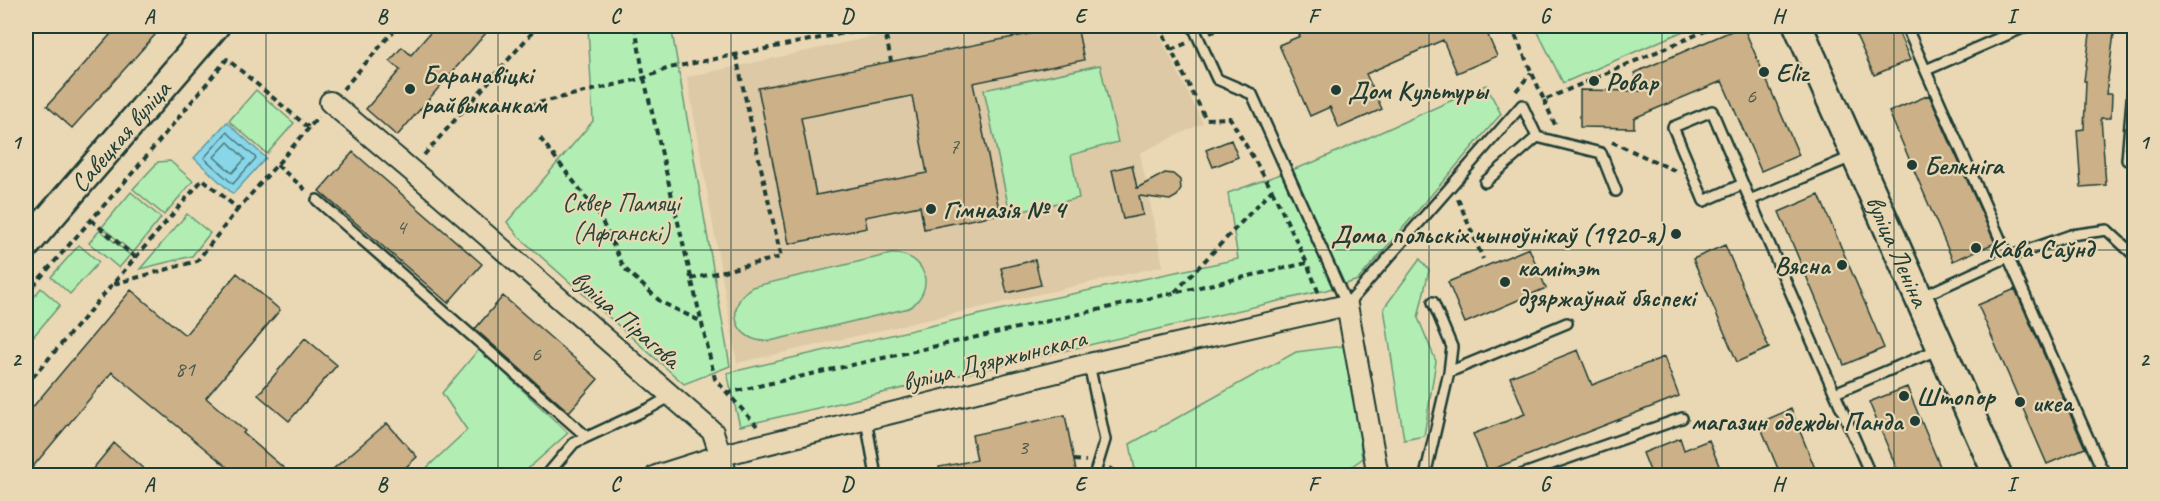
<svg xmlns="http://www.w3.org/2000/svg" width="2160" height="501" font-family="Caveat,sans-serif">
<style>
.built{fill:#ddc9a6}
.green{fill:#b2eeb3;stroke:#689674;stroke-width:1.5}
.water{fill:#89d6e8;stroke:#5f99a0;stroke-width:1.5}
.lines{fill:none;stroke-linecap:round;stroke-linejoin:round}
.shore{stroke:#497a7c;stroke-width:1.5}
.building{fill:#cbb088;stroke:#1f3d34;stroke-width:1.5;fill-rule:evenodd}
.service-casing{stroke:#1f3d34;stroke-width:14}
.minor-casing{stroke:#1f3d34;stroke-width:24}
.secondary-casing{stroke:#1f3d34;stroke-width:32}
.path{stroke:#1f3d34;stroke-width:4;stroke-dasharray:6 4.5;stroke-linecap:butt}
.service{stroke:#ead8b5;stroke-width:9}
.minor{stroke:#ead8b5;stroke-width:20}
.secondary{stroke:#ead8b5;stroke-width:27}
.grid{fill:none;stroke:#1f3d34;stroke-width:1.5;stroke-opacity:0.55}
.poi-dot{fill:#1f3d34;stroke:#ead8b5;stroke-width:2}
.labels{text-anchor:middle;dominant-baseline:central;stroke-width:4.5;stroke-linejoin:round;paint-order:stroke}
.number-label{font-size:22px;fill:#4a5a49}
.poi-label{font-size:26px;font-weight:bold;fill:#1f3d34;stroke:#ead8b5;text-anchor:start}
.street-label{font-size:26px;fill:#1f3d34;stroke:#ead8b5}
.park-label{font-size:26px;fill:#26463a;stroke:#ead8b5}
.neatline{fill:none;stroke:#1f3d34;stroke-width:2}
.grid-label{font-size:20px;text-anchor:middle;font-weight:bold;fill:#1f3d34}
</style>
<rect width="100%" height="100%" fill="#ead8b5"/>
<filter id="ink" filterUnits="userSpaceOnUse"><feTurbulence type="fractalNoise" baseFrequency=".0167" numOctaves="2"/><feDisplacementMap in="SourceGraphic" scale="12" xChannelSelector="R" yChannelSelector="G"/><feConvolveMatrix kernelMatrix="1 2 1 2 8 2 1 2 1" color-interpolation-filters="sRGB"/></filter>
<g filter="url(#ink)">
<path class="built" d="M 921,26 L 1155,26 L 1203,123 L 1140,153 L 1163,266 L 737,363 L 687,77 Z"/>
<path class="green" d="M 588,26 L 671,26 L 730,366 L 684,384 L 519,237 L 507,222 L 593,121 Z
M 1535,26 L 1695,26 L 1563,83 Z
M 1100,65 L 1118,142 L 1071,155 L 1079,198 L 1010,214 L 984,90 Z
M 1486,85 L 1501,114 L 1358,280 L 1326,290 L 740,426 L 727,373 L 1029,303 L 1238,259 L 1228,193 L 1314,162 Z
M 256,90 L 294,123 L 267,154 L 229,121 Z
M 170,161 L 193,181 L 164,215 L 133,189 L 158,162 Z
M 131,192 L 161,218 L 133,253 L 102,227 Z
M 187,214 L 210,233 L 192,256 L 140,269 Z
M 100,230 L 130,255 L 119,268 L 89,243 Z
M 79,245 L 99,262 L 70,294 L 51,277 Z
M 891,254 C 925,252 938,289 909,308 L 770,341 C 735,344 723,306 752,287 Z
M 1420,259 L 1429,270 L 1418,318 L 1436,361 L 1424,436 L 1404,440 L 1384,308 Z
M 41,288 L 60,305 L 26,345 L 26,307 Z
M 1350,345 L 1362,459 L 1339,475 L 1109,475 L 1135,470 L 1130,444 L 1296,352 Z
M 479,349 L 568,433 L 521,475 L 419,475 L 467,430 L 442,393 Z"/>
<path class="water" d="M 227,122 L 266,158 L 233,194 L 194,158 Z"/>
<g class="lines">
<path class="shore" d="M 227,132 L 256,158 L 233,184 L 204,158 Z
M 228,142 L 245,159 L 232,173 L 214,157 Z"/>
</g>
<path class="building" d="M 118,26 L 163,26 L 72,128 L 47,106 Z
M 436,26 L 492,26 L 397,136 L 366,109 L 400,70 L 390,61 L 402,47 L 411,55 Z
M 1069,26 L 1077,26 L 1084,60 L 973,83 L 1000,214 L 924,229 L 920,206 L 865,217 L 867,228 L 789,244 L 758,88 ZM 912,96 L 927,173 L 816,195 L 801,118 Z
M 1295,26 L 1484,26 L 1497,56 L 1457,73 L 1443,40 L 1366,74 L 1382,109 L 1339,128 L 1330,107 L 1310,116 L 1279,45 L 1300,36 Z
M 1743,26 L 1799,155 L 1761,171 L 1722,81 L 1634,118 L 1634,128 L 1580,127 L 1580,90 L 1641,91 L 1634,73 Z
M 1852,26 L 1896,26 L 1910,60 L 1874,75 Z
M 2091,26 L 2115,26 L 2106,94 L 2112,94 L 2111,118 L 2101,118 L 2106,185 L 2081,187 L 2077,130 L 2084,129 L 2086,81 L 2084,81 Z
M 1929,95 L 1995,243 L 1953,261 L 1889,112 Z
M 1231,140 L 1238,157 L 1213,167 L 1206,150 Z
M 353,152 L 482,264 L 448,303 L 319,191 Z
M 1132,165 L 1137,188 L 1165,173 L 1173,174 L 1180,180 L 1181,189 L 1177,196 L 1170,200 L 1139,196 L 1143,215 L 1123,219 L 1112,170 Z
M 1819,195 L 1884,348 L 1844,365 L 1779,212 Z
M 1725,245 L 1769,348 L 1737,362 L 1693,259 Z
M 1529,248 L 1546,288 L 1465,323 L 1448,282 Z
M 1035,260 L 1041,285 L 1007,293 L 1001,268 Z
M 237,273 L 280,310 L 206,398 L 245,431 L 243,433 L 293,476 L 238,476 L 112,372 L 26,475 L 26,415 L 131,290 L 185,335 Z
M 2015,289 L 2085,448 L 2047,464 L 1978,305 Z
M 503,296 L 598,379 L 569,412 L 475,329 Z
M 305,338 L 337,365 L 289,421 L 258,395 Z
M 1578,350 L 1592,385 L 1664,357 L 1679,396 L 1488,471 L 1473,434 L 1525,414 L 1510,377 Z
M 1907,387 L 1944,476 L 1900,476 L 1869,402 Z
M 1791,409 L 1818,476 L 1781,476 L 1759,423 Z
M 1065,415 L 1077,476 L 940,476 L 939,467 L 977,460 L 972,435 Z
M 387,423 L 417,457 L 396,476 L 325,476 Z
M 1680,438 L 1684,450 L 1709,440 L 1723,476 L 1652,476 L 1643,453 Z
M 114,443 L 152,476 L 87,476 Z"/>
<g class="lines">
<g class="service-casing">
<path id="service" d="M 1193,26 L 1217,79 L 1252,94 L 1347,305 L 1522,105 L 1537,137 L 1601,153 L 1616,191
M 1906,26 L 2105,476
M 1926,70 L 2027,26
M 1712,111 L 1743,184 L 1704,201 L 1673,127 Z
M 2127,160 L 2134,76
M 1485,182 L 1537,137
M 1743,184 L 1871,476
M 317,200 L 587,437
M 1750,200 L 1854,156
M 1921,297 L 2008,257 L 2071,235 L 2107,230 L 2134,255
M 1089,364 L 1105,440 L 1094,476
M 1449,372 L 1567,323
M 1835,393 L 1939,349
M 866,420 L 876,476
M 546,476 L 574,443 L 650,408 L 673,395
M 1425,476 L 1449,372 L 1452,347 L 1433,302
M 1518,476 L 1682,418
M 2085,476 L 2102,468"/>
</g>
<g class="minor-casing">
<path id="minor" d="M 330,102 L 424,181 L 713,432 L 727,476
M 656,476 L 722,455 L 1089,364 L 1347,305 L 1378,476"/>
</g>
<g class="secondary-casing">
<g id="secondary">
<path id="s1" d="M 1798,26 L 1998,476"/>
<path id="s2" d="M 26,245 L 215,26"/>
</g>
</g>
<path class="path" d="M 635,26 L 644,78 L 715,379 L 757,426
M 884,26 L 891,61
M 1159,26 L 1206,119 L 1230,118 L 1272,190 L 1175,292
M 1511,26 L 1544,100 L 1717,26
M 1210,33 L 1228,26
M 1171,50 L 1187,43
M 343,89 L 398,26
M 1516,91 L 1531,73
M 1544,100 L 1556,127
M 529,105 L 644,78 L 669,68 L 880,26
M 540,138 L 598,213 L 624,268 L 661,302 L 700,321
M 1612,142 L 1676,171
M 424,155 L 538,26
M 277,165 L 308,192
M 1272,190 L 1307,263
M 1458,199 L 1483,259
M 91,220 L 135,257
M 691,279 L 781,257 L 736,56
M 114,284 L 197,261 L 238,209
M 26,294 L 135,170 L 227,59 L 309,128 L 318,117
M 26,385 L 203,179 L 238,209 L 309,128
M 727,393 L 1307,263 L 1319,294
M 1074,460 L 1086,461
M 1109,468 L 1122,476"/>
<use href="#service" class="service"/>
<use href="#minor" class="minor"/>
<use href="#secondary" class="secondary"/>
</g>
</g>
<path class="grid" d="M 266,26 L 266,476M 498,26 L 498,476M 731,26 L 731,476M 964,26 L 964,476M 1196,26 L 1196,476M 1429,26 L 1429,476M 1662,26 L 1662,476M 1894,26 L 1894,476M 26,250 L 2134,250"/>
<g class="poi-dot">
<circle cx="1764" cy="72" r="6"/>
<circle cx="1594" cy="81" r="6"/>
<circle cx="410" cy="89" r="6"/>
<circle cx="1336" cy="90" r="6"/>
<circle cx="1912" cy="165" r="6"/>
<circle cx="931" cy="209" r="6"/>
<circle cx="1676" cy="234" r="6"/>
<circle cx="1976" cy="248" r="6"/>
<circle cx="1842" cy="265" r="6"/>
<circle cx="1505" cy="282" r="6"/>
<circle cx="1904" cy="396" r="6"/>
<circle cx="2020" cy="402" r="6"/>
<circle cx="1915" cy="421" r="6"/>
</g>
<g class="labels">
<g class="number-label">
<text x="1751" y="96">6</text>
<text x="954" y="146">7</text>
<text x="401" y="227">4</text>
<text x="536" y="354">6</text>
<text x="185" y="369">81</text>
<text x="1023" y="447">3</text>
</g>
<g class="poi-label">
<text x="1776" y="72">Eliz</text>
<text x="422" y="74">Баранавіцкі<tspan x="422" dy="30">райвыканкам</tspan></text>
<text x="1606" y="81">Ровар</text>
<text x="1348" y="90">Дом Культуры</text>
<text x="1924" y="165">Белкніга</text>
<text x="943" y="209">Гімназія № 4</text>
<text x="1664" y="234" text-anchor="end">Дома польскіх чыноўнікаў (1920-я)</text>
<text x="1988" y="248">Кава Саўнд</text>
<text x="1830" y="265" text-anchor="end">Вясна</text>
<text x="1517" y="267">камітэт<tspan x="1517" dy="30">дзяржаўнай бяспекі</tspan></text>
<text x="1916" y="396">Штопор</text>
<text x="2032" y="402">икеа</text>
<text x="1903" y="421" text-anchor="end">магазин одежды Панда</text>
</g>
<g class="street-label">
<text stroke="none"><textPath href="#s2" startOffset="144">Савецкая вуліца</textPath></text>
<text stroke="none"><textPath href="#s1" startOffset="246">вуліца Леніна</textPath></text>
<text transform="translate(626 319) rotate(41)">вуліца Пірагова</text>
<text transform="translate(994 360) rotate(-14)">вуліца Дзяржынскага</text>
</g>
<g class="park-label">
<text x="621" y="202">Сквер Памяці<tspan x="621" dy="30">(Афганскі)</tspan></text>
</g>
</g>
<rect width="2160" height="501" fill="none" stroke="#ead8b5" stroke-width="66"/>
<rect x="33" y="33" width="2094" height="435" class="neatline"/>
<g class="grid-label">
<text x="149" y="23">A</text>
<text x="382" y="23">B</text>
<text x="615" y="23">C</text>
<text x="847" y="23">D</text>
<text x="1080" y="23">E</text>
<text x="1313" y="23">F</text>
<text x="1545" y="23">G</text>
<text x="1778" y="23">H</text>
<text x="2011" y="23">I</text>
<text x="16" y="149">1</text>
<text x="2144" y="149">1</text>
<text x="16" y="366">2</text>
<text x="2144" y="366">2</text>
<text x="149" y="491">A</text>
<text x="382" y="491">B</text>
<text x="615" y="491">C</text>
<text x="847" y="491">D</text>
<text x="1080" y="491">E</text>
<text x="1313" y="491">F</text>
<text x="1545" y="491">G</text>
<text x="1778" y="491">H</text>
<text x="2011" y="491">I</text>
</g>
</svg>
